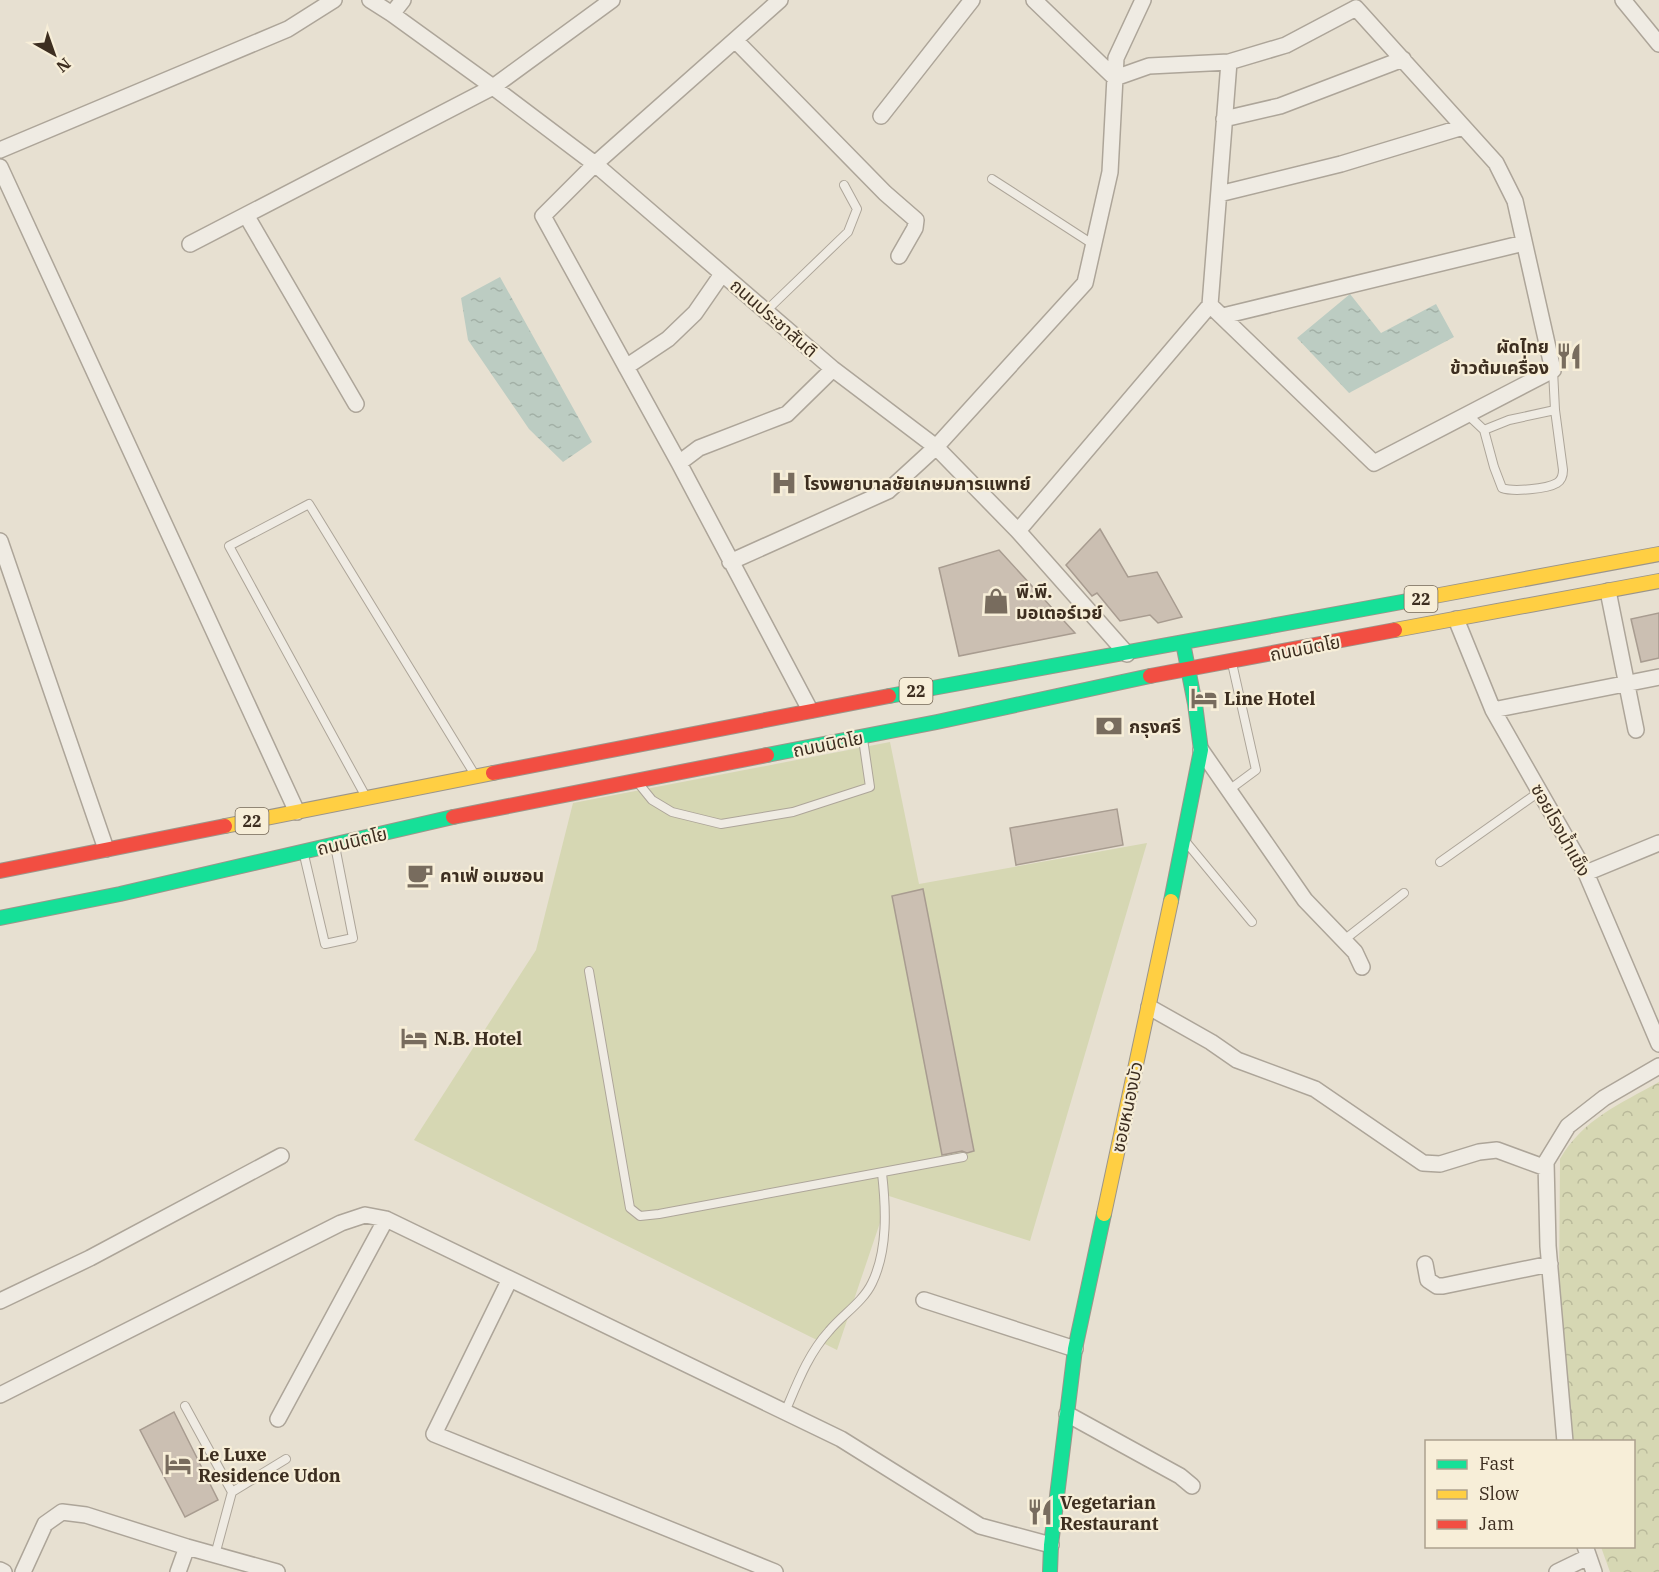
<svg xmlns="http://www.w3.org/2000/svg" width="1659" height="1572" font-family="'IBM Plex Serif','Noto Sans Thai',serif">
<style>
.park{fill:url(#park-crowns)}
.pitch{fill:#d6d7b3}
.water{fill:url(#water-ripples)}
.building{fill:#cbbfb2;stroke:#a89c90;stroke-width:1.5}
.lines{fill:none;stroke-linecap:round;stroke-linejoin:round}
.lane-casing{stroke:#ada599;stroke-width:10}
.street-casing{stroke:#ada599;stroke-width:18}
.fast-casing{stroke:#9c958a;stroke-width:16}
.slow-casing{stroke:#9c958a;stroke-width:16}
.jam-casing{stroke:#9c958a;stroke-width:16}
.lane{stroke:#efebe3;stroke-width:8}
.street{stroke:#efebe3;stroke-width:15}
.fast{stroke:#16e098;stroke-width:14}
.slow{stroke:#ffcf43;stroke-width:14}
.jam{stroke:#f24e42;stroke-width:14}
.labels{text-anchor:middle;dominant-baseline:central;stroke-width:4.5;stroke-linejoin:round;paint-order:stroke}
.shield{fill:#f7eed8;stroke:#756857;stroke-width:1.5}
.shield-label{font-size:16px;font-weight:bold;fill:#3d2e20}
.street-label{font-size:18px;fill:#3d2e20;stroke:#f7eed8}
.poi-label{font-size:18px;font-weight:bold;fill:#3d2e20;stroke:#f7eed8;text-anchor:start}
</style>
<defs>
<pattern id="park-crowns" width="20" height="18" patternUnits="userSpaceOnUse" patternTransform="scale(1.5)"><rect width="20" height="18" fill="#d6d7b3"/><path d="M2 6a3 3 0 1 1 6 0M12 15a3 3 0 1 1 6 0" fill="none" stroke="#b9b99a"/></pattern>
<pattern id="water-ripples" width="26" height="14" patternUnits="userSpaceOnUse" patternTransform="scale(1.5)"><rect width="26" height="14" fill="#bcccc2"/><path d="M2 4q2-2 4 0t4 0M15 11q2-2 4 0t4 0" fill="none" stroke="#a2b0a6"/></pattern>
</defs>
<rect width="100%" height="100%" fill="#e7e0d1"/>
<path class="park" d="M 1659,1082 L 1659,1572 L 1610,1572 L 1601,1547 L 1634,1546 L 1634,1442 L 1572,1441 L 1559,1289 L 1560,1159 C 1583,1119 1620,1104 1659,1082 Z"/>
<path class="pitch" d="M 890,742 L 919,884 L 1147,843 L 1030,1241 L 889,1196 L 837,1350 L 414,1140 L 536,950 L 573,803 Z"/>
<path class="water" d="M 500,277 L 592,442 L 563,462 L 529,429 L 468,340 L 461,298 Z
M 1350,294 L 1381,333 L 1436,304 L 1454,337 L 1349,393 L 1297,338 Z"/>
<path class="building" d="M 1100,529 L 1128,577 L 1157,572 L 1182,617 L 1158,623 L 1150,615 L 1120,621 L 1097,593 L 1092,596 L 1066,565 Z
M 999,550 L 1075,633 L 959,656 L 939,568 Z
M 1659,613 L 1659,658 L 1641,662 L 1631,619 Z
M 1117,809 L 1123,845 L 1016,865 L 1010,828 Z
M 923,889 L 974,1151 L 967,1153 L 962,1151 L 942,1155 L 892,896 Z
M 174,1412 L 218,1500 L 185,1517 L 140,1430 Z"/>
<g class="lines">
<g class="lane-casing">
<path id="lane" d="M 992,179 L 1094,245
M 766,311 L 848,232 L 857,209 L 844,185
M 1467,414 L 1484,430 L 1494,467 L 1502,488 C 1513,492 1547,489 1557,483 C 1562,480 1563,475 1563,470 L 1555,410 L 1553,370
M 1484,430 L 1509,420 L 1555,410
M 639,784 L 652,800 L 672,812 L 721,824 L 793,812 L 870,787 L 863,739
M 1229,790 L 1256,770 L 1232,663
M 366,797 L 229,546 L 309,504 L 475,775
M 1186,842 L 1252,922
M 304,855 L 325,944 L 353,938 L 335,846
M 1440,862 L 1539,792
M 1344,940 L 1404,893
M 589,971 L 630,1208 L 640,1216 L 659,1214 L 963,1157
M 185,1406 L 232,1492 L 215,1555
M 785,1412 C 797,1384 808,1354 829,1331 C 842,1315 863,1302 872,1283 C 888,1250 886,1208 882,1173
M 232,1492 L 286,1459"/>
</g>
<g class="street-casing">
<path id="street" d="M 370,0 L 392,14 L 493,87 L 595,164 L 833,369 L 936,447 L 1018,531 L 1127,654
M 780,0 L 595,164 L 543,216 L 679,463 L 810,710
M 1034,0 L 1115,78 L 1149,66 L 1229,62
M 1623,0 L 1659,44
M 1356,8 L 1496,163 L 1515,201 L 1553,370 L 1374,463 L 1210,305 L 1229,62 L 1286,45 Z
M 392,14 L 403,0
M 735,40 L 885,193 L 916,220 L 915,228 L 899,256
M 881,116 L 972,0
M 1224,119 L 1280,106 L 1403,59
M 0,150 L 288,29 L 334,0
M 0,167 L 297,812
M 1219,194 L 1341,164 L 1463,127
M 246,215 L 356,404
M 190,244 L 493,87 L 612,0
M 1223,316 L 1524,243
M 626,367 L 668,339 L 695,313 L 722,274
M 679,463 L 699,448 L 787,414 L 833,369
M 1018,531 L 1210,305
M 0,541 L 106,849
M 730,562 L 888,491 L 936,447 L 1085,283 L 1110,172 L 1116,58 L 1143,0
M 1608,591 L 1636,730
M 1456,619 L 1493,710 L 1586,873 L 1659,1044
M 1493,710 L 1659,677
M 1201,750 L 1305,900 L 1355,952 L 1362,967
M 1586,873 L 1659,843
M 1149,1007 L 1211,1042 L 1237,1060 L 1315,1089 L 1423,1163 L 1440,1164 L 1479,1152 L 1497,1150 L 1546,1168
M 1425,1264 L 1428,1280 L 1437,1286 L 1443,1286 L 1550,1264
M 510,1279 L 434,1434 L 775,1572
M 924,1300 L 1075,1349
M 0,1301 L 90,1258 L 281,1156
M 0,1395 L 341,1223 L 365,1215 L 386,1219 L 841,1439 L 980,1526 L 1051,1545
M 1067,1414 L 1180,1476 L 1192,1486
M 278,1419 L 386,1219
M 1565,1442 L 1548,1246 L 1546,1162 L 1568,1126 L 1604,1098 L 1659,1066
M 1585,1546 L 1594,1572
M 0,1570 L 4,1572
M 23,1572 L 45,1524 L 62,1512 L 86,1515 L 187,1547 L 277,1572
M 178,1572 L 187,1547
M 1557,1572 L 1588,1557"/>
</g>
<g class="fast-casing">
<path id="fast" d="M 889,696 L 1429,597
M 767,755 L 937,722 L 1150,676
M 1171,901 L 1201,750 L 1195,704 L 1183,643
M 0,918 L 120,894 L 453,817
M 1050,1572 L 1051,1545 L 1075,1349 L 1104,1214"/>
</g>
<g class="slow-casing">
<path id="slow" d="M 1429,597 L 1659,554
M 1395,630 L 1659,581
M 225,826 L 493,773
M 1104,1214 L 1171,901"/>
</g>
<g class="jam-casing">
<path id="jam" d="M 1150,676 L 1395,630
M 493,773 L 889,696
M 453,817 L 767,755
M 0,871 L 225,826"/>
</g>
<use href="#lane" class="lane"/>
<use href="#street" class="street"/>
<use href="#fast" class="fast"/>
<use href="#slow" class="slow"/>
<use href="#jam" class="jam"/>
</g>
<defs>
<g id="restaurant-bare" transform="scale(2.07)"><path d="M-5-6h1v4h1v-4h1v4h1v-4h1v5L-1.5 .5V6h-2V.5L-5-1ZM5-6V6H3V1.5H1.5Q1.5-4 5-6Z" fill="#786c5e" stroke="#f7eed8" stroke-width="2.5" paint-order="stroke"/></g>
<g id="hospital-bare" transform="scale(2.07)"><path d="M-5-5h3v3.5h4V-5h3V5h-3V1.5h-4V5h-3Z" fill="#786c5e" stroke="#f7eed8" stroke-width="2.5" paint-order="stroke"/></g>
<g id="shop-bare" transform="scale(2.07)"><path d="M-5-2.5h2.3a2.7 3.5 0 0 1 5.4 0H5L5.5 6h-11ZM-1.5-2.5h3a1.5 2.3 0 0 0-3 0Z" fill="#786c5e" stroke="#f7eed8" stroke-width="2.5" paint-order="stroke"/></g>
<g id="hotel-bare" transform="scale(2.07)"><path d="M-6-4.5h1.5V1H6V5H4.5V3h-9V5H-6ZM-4 0a1.8 1.8 0 1 1 3.6 0ZM.5 0V-2.5h3Q6-2.5 6 0Z" fill="#786c5e" stroke="#f7eed8" stroke-width="2.5" paint-order="stroke"/></g>
<g id="bank-bare" transform="scale(2.07)"><path d="M-6-4H6V4H-6ZM0-2.3a2.3 2.3 0 1 0 0 4.6a2.3 2.3 0 1 0 0-4.6Z" fill="#786c5e" stroke="#f7eed8" stroke-width="2.5" paint-order="stroke"/></g>
<g id="cafe-bare" transform="scale(2.07)"><path d="M-5.5-4.5H6V0H3Q3 3.5 0 3.5H-2.5Q-5.5 3.5-5.5 0ZM3-3.2v2h1.7v-2ZM-6 4.5H4V6H-6Z" fill="#786c5e" stroke="#f7eed8" stroke-width="2.5" paint-order="stroke"/></g>
</defs>
<g fill-rule="evenodd">
<use href="#restaurant-bare" x="1569" y="356"/>
<use href="#hospital-bare" x="784" y="483"/>
<use href="#shop-bare" x="996" y="601"/>
<use href="#hotel-bare" x="1204" y="698"/>
<use href="#bank-bare" x="1109" y="726"/>
<use href="#cafe-bare" x="420" y="875"/>
<use href="#hotel-bare" x="414" y="1038"/>
<use href="#hotel-bare" x="178" y="1464"/>
<use href="#restaurant-bare" x="1040" y="1512"/>
</g>
<g class="labels">
<g class="shield">
<rect x="1404.5" y="586" width="33" height="26" rx="4.5"/>
<rect x="899.5" y="678" width="33" height="26" rx="4.5"/>
<rect x="235.5" y="808" width="33" height="26" rx="4.5"/>
</g>
<g class="shield-label">
<text x="1421" y="599">22</text>
<text x="916" y="691">22</text>
<text x="252" y="821">22</text>
</g>
<g class="street-label">
<text transform="translate(774 318) rotate(41)">ถนนประชาสันติ</text>
<text transform="translate(1305 648) rotate(-11)">ถนนนิตโย</text>
<text transform="translate(828 744) rotate(-11)">ถนนนิตโย</text>
<text transform="translate(1561 830) rotate(61)">ซอยโรงน้ำแข็ง</text>
<text transform="translate(352 841) rotate(-13)">ถนนนิตโย</text>
<text transform="translate(1127 1107) rotate(-78)">ซอยหนองบัว</text>
</g>
<g class="poi-label">
<text x="1549" y="346" text-anchor="end">ผัดไทย<tspan x="1549" dy="21">ข้าวต้มเครื่อง</tspan></text>
<text x="804" y="483">โรงพยาบาลชัยเกษมการแพทย์</text>
<text x="1016" y="591">พี.พี.<tspan x="1016" dy="21">มอเตอร์เวย์</tspan></text>
<text x="1224" y="698">Line Hotel</text>
<text x="1129" y="726">กรุงศรี</text>
<text x="440" y="875">คาเฟ่ อเมซอน</text>
<text x="434" y="1038">N.B. Hotel</text>
<text x="198" y="1454">Le Luxe<tspan x="198" dy="21">Residence Udon</tspan></text>
<text x="1060" y="1502">Vegetarian<tspan x="1060" dy="21">Restaurant</tspan></text>
</g>
</g>
<rect x="1425" y="1440" width="210" height="108" fill="#f7eed8" stroke="#ada18e" stroke-width="1.5"/>
<rect x="1437" y="1460" width="30" height="9" fill="#16e098" stroke="#ada18e" stroke-width="1.5"/>
<text x="1479" y="1470" font-size="18" fill="#3d2e20">Fast</text>
<rect x="1437" y="1490" width="30" height="9" fill="#ffcf43" stroke="#ada18e" stroke-width="1.5"/>
<text x="1479" y="1500" font-size="18" fill="#3d2e20">Slow</text>
<rect x="1437" y="1520" width="30" height="9" fill="#f24e42" stroke="#ada18e" stroke-width="1.5"/>
<text x="1479" y="1530" font-size="18" fill="#3d2e20">Jam</text>
<g transform="translate(54 54) rotate(140)" stroke="#f7eed8" stroke-width="4.5" paint-order="stroke">
<path d="M0-4.5L10 22L0 15L-10 22Z" fill="#3d2e20"/>
<text y="-9" font-size="16" font-weight="bold" text-anchor="middle" fill="#3d2e20">N</text>
</g>
</svg>
